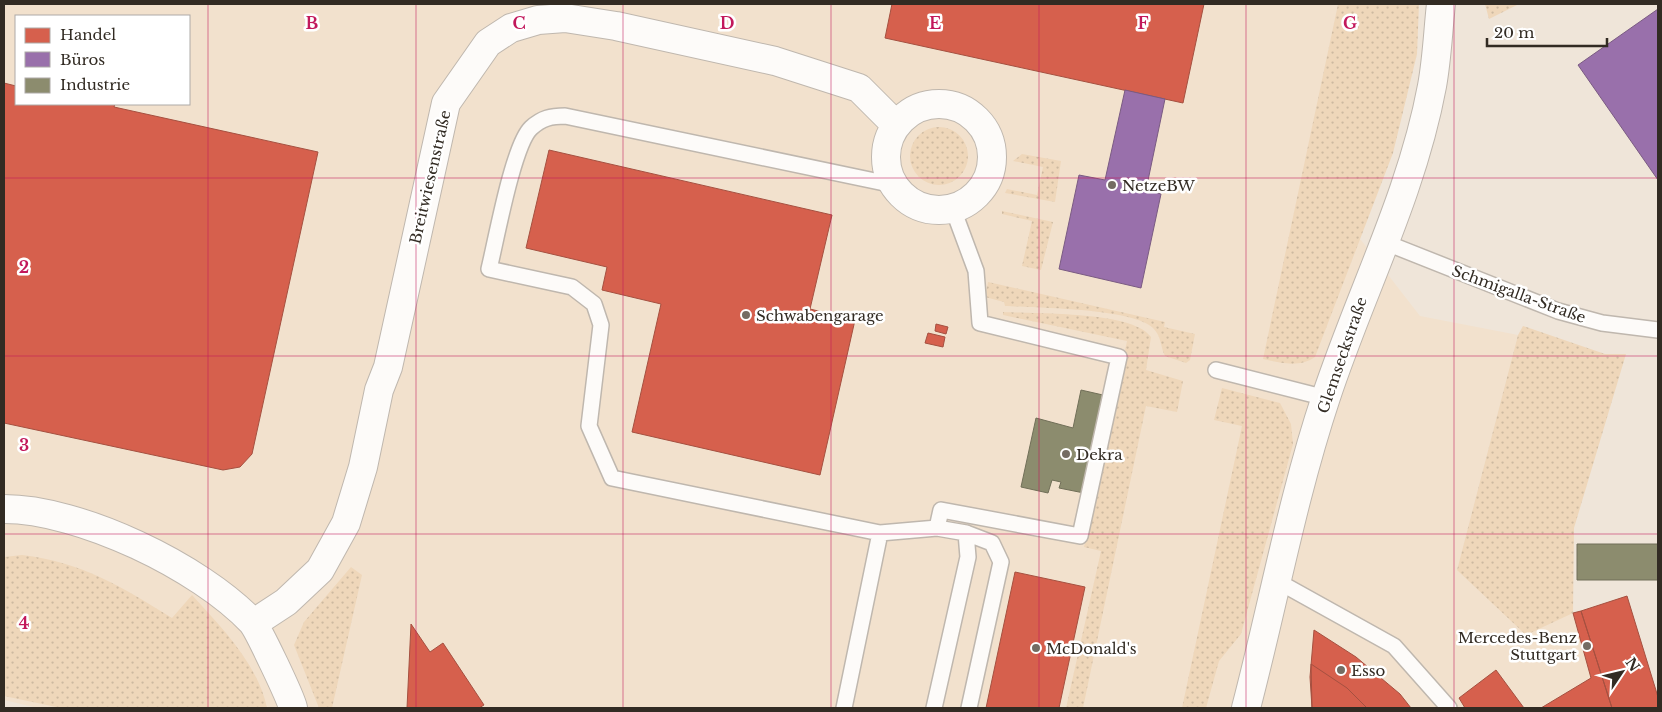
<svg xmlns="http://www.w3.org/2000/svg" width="1662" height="712" font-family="'Libre Baskerville',serif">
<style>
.built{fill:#f2e1cd;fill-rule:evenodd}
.grass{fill:url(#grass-dots)}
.shops{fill:#d6604d;stroke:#a55040}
.offices{fill:#9970ab;stroke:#7a5b82}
.industry{fill:#8c8c6e;stroke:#716f58}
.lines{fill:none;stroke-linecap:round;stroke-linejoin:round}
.lane-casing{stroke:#bfb7ae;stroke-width:18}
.street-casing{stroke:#bfb7ae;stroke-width:30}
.secondary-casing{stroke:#bfb7ae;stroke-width:30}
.lane{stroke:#fdfbf9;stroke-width:15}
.street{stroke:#fdfbf9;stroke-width:28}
.secondary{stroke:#fdfbf9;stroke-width:28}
.grid{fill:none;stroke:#c2185b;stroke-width:1;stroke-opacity:0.55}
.poi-dot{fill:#746c63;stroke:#fff;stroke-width:2}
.labels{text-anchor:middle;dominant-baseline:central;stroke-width:5;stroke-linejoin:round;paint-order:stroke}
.street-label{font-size:15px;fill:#322b23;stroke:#fff}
.poi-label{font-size:15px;fill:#322b23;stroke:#fff;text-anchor:start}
.grid-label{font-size:16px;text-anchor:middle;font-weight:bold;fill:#c2185b;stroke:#fff;stroke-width:5;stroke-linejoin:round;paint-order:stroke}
</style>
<defs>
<pattern id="grass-dots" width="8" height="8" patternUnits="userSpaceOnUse" patternTransform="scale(1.25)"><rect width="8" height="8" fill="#efd7ba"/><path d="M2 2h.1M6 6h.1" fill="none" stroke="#cdb9a0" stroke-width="1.8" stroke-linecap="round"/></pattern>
</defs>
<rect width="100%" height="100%" fill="#efe5d9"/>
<path class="built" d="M 4,4 L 1338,4 L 1294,215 L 1361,240 L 1420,316 L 1518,335 L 1457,570 L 1573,613 L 1627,596 L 1658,697 L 1658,708 L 38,708 L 4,700 ZM 16,16 L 189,16 L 189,104 L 16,104 Z"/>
<path class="grass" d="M 1338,4 L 1419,4 L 1417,54 L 1393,153 L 1315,357 C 1299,368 1281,363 1263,359 Z
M 1485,4 L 1519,4 L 1489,19 Z
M910 156a29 29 0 1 1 58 0a29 29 0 1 1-58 0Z
M 1022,154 L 1061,161 L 1055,202 L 1005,193 L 1007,189 L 1037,195 L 1043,167 L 1013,161 Z
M 1002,211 L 1053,222 L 1041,270 L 1022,266 L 1032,221 L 1002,214 Z
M 988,282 L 1165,322 L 1164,327 L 1195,334 L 1190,360 L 1186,363 L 1165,356 C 1160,346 1162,337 1153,328 C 1132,308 1036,308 1005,306 L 1004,302 L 985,297 Z
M 1003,312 C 1036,314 1133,311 1151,337 L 1146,370 L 1183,381 L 1177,412 L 1146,406 L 1083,708 L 1066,708 L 1101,551 L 1084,547 L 1127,341 L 1003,315 Z
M 1523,326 L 1605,354 L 1626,354 L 1574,528 L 1573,613 L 1526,635 L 1457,570 L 1518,335 Z
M 1222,388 L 1280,403 L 1291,424 L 1293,444 L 1241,634 L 1219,661 L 1206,708 L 1182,708 L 1242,426 L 1214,420 Z
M 22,555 C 82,562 122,587 172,618 L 192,595 C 221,627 258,664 267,708 L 61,708 L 4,696 L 4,557 Z
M 351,567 L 362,575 L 332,708 L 319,708 L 294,645 L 304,622 Z"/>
<path class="shops" d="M 892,4 L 1204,4 L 1183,103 L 885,38 Z
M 4,83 L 16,86 L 16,104 L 115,104 L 114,107 L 318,152 L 252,454 L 240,467 L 223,470 L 4,423 Z
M 549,150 L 832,215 L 810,309 L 855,320 L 820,475 L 632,432 L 661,304 L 602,290 L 607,267 L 526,248 Z
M 936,324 L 948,327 L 946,334 L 935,331 Z
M 928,333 L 945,337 L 943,347 L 925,343 Z
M 1015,572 L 1085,587 L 1059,708 L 986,708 Z
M 1627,596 L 1658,697 L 1658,708 L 1612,708 L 1581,611 Z
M 1581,611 L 1612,708 L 1541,708 L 1591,678 L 1573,613 Z
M 411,624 L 430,652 L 443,643 L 484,705 L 479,708 L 407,708 Z
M 1314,630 L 1356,657 L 1400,694 L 1411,708 L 1312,708 L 1310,677 Z
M 1311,664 L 1347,688 L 1367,708 L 1312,708 Z
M 1496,670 L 1524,708 L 1465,708 L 1459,698 Z"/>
<path class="offices" d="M 1658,9 L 1658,180 L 1578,65 Z
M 1125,90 L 1165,99 L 1146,190 L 1161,194 L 1141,288 L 1059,269 L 1079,175 L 1105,180 Z"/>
<path class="industry" d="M 1081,390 L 1116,398 L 1089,494 L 1059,488 L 1061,482 L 1052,480 L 1048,493 L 1021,487 L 1036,418 L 1073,428 Z
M 1577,544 L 1658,544 L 1658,580 L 1577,580 Z"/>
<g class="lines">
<g class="lane-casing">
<path id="lane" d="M 894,185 L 565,116 C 551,116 542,118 531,128 C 513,145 496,241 489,269 L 572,287 L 594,304 L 601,325 L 589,426 L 612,478 L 880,533 L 937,528 L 966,533 L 968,557 L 934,708
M 1384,242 L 1558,311 L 1602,323 L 1658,330
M 1216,370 L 1326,398
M 937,528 L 941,510 L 1080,536 L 1119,357 L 980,323 L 976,271 L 953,209
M 966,533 L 992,543 L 1001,562 L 969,708
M 1277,581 L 1394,646 L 1449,708
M 844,708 L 880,533"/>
</g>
<g class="street-casing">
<path id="street" d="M886 157a53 53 0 1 1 106 0a53 53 0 1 1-106 0Z
M 4,509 C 80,509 200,567 252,622 C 258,629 291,698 293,708
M 254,623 L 286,602 L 320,570 L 346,523 L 363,467 L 379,390 L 388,367 L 446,103 L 488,43 L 511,28 L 538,20 L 565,18 L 616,26 L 775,61 L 859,88 L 896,125"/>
</g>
<g class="secondary-casing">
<path id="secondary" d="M 1246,708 C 1273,605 1292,499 1326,397 C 1360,294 1412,194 1432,86 C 1437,59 1438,31 1441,4"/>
</g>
<use href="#lane" class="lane"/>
<use href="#street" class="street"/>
<use href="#secondary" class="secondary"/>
</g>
<path class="grid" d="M 208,4 L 208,708M 416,4 L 416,708M 623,4 L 623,708M 831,4 L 831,708M 1039,4 L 1039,708M 1246,4 L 1246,708M 1454,4 L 1454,708M 4,178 L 1658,178M 4,356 L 1658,356M 4,534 L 1658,534"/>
<g class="poi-dot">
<circle cx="1112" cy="185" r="5"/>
<circle cx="746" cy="315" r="5"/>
<circle cx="1066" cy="454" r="5"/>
<circle cx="1587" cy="646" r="5"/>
<circle cx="1036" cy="648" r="5"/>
<circle cx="1341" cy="670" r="5"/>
</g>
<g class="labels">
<g class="street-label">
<text transform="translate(430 177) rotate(-77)">Breitwiesenstraße</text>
<text transform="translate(1519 294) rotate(20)">Schmigalla-Straße</text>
<text transform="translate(1342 355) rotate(-71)">Glemseckstraße</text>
</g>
<g class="poi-label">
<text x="1122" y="185">NetzeBW</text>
<text x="756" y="315">Schwabengarage</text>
<text x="1076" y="454">Dekra</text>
<text x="1577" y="637" text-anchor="end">Mercedes-Benz<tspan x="1577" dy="17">Stuttgart</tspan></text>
<text x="1046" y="648">McDonald's</text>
<text x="1351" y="670">Esso</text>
</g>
</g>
<g class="grid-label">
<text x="312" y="29">B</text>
<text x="519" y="29">C</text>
<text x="727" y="29">D</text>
<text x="935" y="29">E</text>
<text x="1143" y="29">F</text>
<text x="1350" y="29">G</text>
<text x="24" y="273">2</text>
<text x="24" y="451">3</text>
<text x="24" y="629">4</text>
</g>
<rect width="1662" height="712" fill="none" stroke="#322b23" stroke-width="10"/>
<rect x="15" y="15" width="175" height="90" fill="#ffffff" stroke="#adaaa7"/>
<rect x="25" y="28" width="25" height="15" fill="#d6604d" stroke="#adaaa7"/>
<text x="60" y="40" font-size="15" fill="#322b23">Handel</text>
<rect x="25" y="52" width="25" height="15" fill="#9970ab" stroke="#adaaa7"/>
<text x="60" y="65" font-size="15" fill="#322b23">Büros</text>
<rect x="25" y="78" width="25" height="15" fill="#8c8c6e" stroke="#adaaa7"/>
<text x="60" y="90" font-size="15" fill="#322b23">Industrie</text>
<g transform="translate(1622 672) rotate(55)" stroke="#ffffff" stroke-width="4" paint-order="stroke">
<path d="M0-4L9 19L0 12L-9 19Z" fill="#322b23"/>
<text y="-8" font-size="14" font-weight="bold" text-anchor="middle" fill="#322b23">N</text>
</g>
<path d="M1487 38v8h120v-8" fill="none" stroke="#322b23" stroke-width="2.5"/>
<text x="1494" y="38" font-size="15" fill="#322b23" stroke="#ffffff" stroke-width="4" paint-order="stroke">20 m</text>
</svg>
